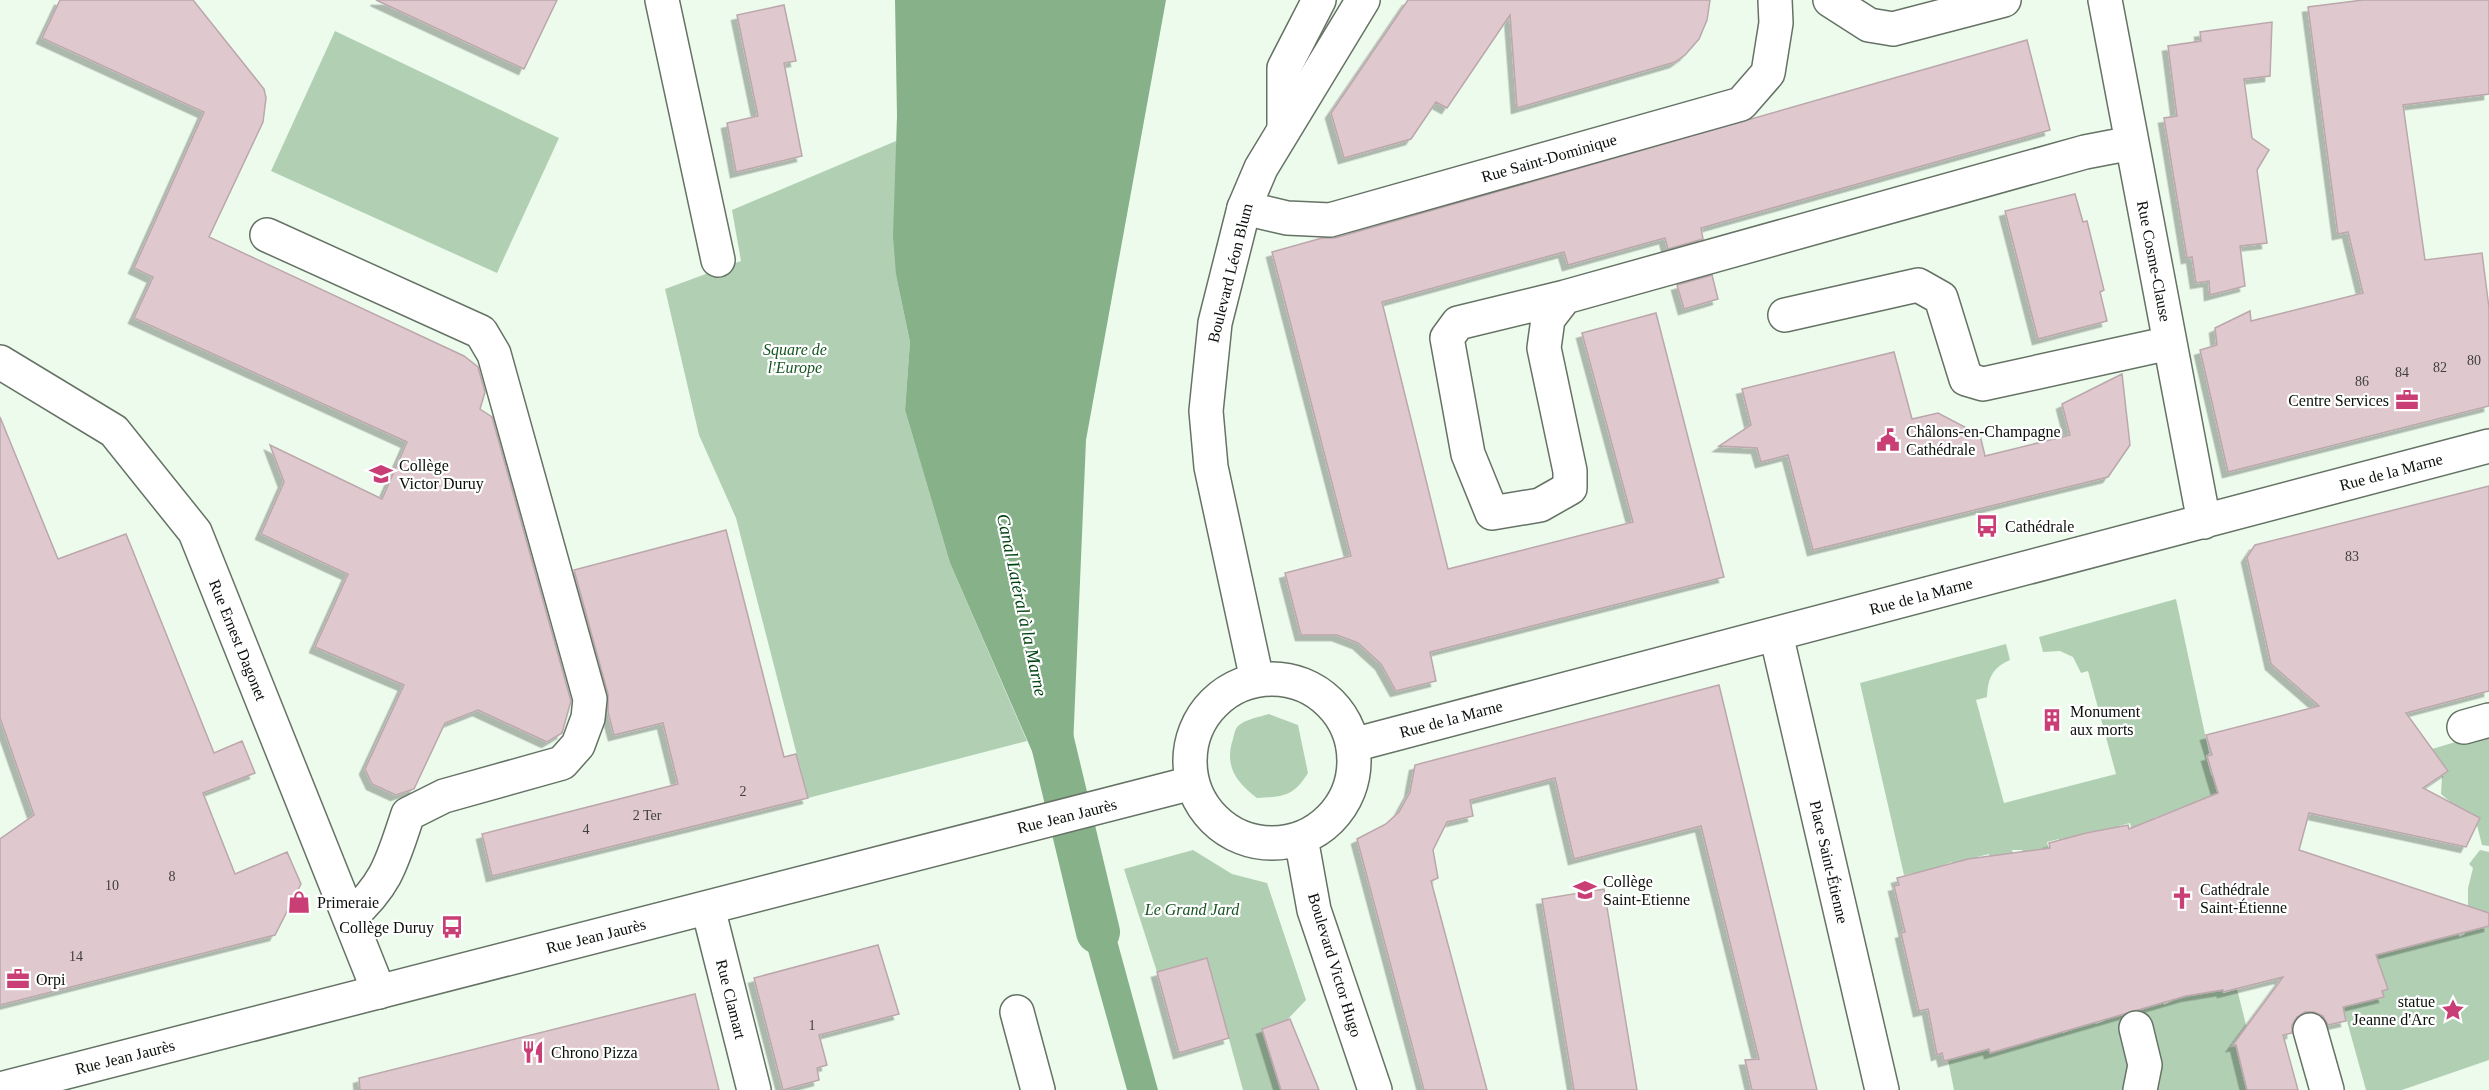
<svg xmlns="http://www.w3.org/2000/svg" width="2489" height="1090" font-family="Georgia,serif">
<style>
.green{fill:#b1d0b3}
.water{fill:#87b189}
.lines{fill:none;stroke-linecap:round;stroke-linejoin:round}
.canal{stroke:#87b189;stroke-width:44}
.building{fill:#dfc9cf;stroke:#bba7ac;stroke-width:1.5;filter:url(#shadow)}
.minor-casing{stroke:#657265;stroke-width:36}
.major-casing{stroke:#657265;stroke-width:36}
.minor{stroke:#fff;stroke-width:33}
.major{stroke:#fff;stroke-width:33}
.labels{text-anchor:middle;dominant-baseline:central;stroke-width:4.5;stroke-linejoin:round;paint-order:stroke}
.number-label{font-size:14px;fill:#3f3e3b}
.street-label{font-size:16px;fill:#0a0f0a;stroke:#fff}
.park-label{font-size:16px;font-style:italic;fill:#175421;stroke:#fff}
.poi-label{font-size:16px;fill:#0a0f0a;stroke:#fff;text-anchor:start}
.water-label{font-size:18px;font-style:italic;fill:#041;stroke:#fff}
</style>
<defs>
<filter id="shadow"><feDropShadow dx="-5.5" dy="5.5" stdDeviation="0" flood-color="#0004"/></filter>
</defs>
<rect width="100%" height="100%" fill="#ecfbec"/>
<path class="green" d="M 335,31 L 559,138 L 497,273 L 271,171 Z
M 896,141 L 896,275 L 910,342 L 905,410 L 950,563 L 1027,741 L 808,798 L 736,518 L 699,435 L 665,289 L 741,261 L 732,210 Z
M 2176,599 L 2209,753 L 2206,756 L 2211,775 L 2215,775 L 2219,793 L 2154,818 L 2157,828 L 2133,835 L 2130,823 L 2119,826 L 2122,837 L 2098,842 L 2094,831 L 2084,833 L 2087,846 L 2062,852 L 2059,839 L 2047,842 L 2050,854 L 2026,861 L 2022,850 L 2012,850 L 2016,863 L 1992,869 L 1989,854 L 1977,857 L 1980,872 L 1957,877 L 1952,862 L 1941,866 L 1945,881 L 1918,887 L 1914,873 L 1904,875 L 1860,683 L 2006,644 L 2010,660 C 1992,668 1988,678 1987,697 L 1976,700 L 2004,803 L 2116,774 L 2088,671 L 2081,673 L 2073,657 L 2060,651 L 2043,652 L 2039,637 Z
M 1269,714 L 1298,725 L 1308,773 C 1294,796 1283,797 1257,798 C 1236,782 1224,766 1233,739 C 1234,735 1235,729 1238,726 C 1246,719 1259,717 1269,714 Z
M 2489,732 L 2489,846 L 2482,845 L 2477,825 L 2480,818 L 2456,807 L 2441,794 L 2442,776 L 2447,771 L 2422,752 Z
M 1193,850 L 1232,874 L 1267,883 L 1306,1000 L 1287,1020 L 1262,1030 L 1287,1090 L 1243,1090 L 1207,959 L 1157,972 L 1124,869 Z
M 2480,850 L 2489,852 L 2489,1060 L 2402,1090 L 2366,1090 L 2342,1003 L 2375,994 L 2377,999 L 2383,997 L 2382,991 L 2388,989 L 2372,956 L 2455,931 L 2460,937 L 2465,934 L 2462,928 L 2476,915 L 2478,909 L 2468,906 L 2468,888 L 2473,868 L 2469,864 Z
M 2221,985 L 2224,993 L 2237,989 L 2248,1033 L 2240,1036 L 2235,1042 L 2247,1090 L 1954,1090 L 1948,1060 L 1957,1041 L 2026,1043 L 2035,1040 L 2058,1015 L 2063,1033 L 2071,1030 L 2067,1013 L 2091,1007 L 2096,1024 L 2104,1021 L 2100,1004 L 2125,998 L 2130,1014 L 2138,1012 L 2133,996 L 2159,988 L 2164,1005 L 2172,1001 L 2168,987 L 2197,994 Z"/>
<path class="water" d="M 895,0 L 1166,0 L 1086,440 L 1073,747 L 1035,758 L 950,563 L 905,410 L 910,342 L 896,275 L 893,236 L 897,116 Z
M 1102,869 L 1107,887 L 1103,889 L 1158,1090 L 1127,1090 L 1073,897 L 1070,898 L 1065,879 Z"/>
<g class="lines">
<path class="canal" d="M 1041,694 L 1098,932"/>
</g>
<path class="building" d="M 60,0 L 193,0 L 264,89 L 266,98 L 263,122 L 209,237 L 464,356 L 478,367 L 485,392 L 480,409 L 492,417 L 571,701 L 562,733 L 547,742 L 478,710 L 445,723 L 414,789 L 396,795 L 372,784 L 365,769 L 404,685 L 315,647 L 348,574 L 261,534 L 284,482 L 270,445 L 382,499 L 407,442 L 134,318 L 153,277 L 134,268 L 204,112 L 42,38 Z
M 376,0 L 557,0 L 524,69 Z
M 1408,0 L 1710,0 L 1707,20 L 1699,39 L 1685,55 L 1675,62 L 1517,108 L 1510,15 L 1447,108 L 1436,102 L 1411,139 L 1344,158 L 1331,113 Z
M 2363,0 L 2489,0 L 2489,94 L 2403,105 L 2425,260 L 2482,253 L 2489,308 L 2489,406 L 2228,472 L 2200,350 L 2217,345 L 2215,328 L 2250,311 L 2251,321 L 2363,293 L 2348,232 L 2338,234 L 2308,7 Z
M 784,5 L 796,61 L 784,63 L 802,156 L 736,172 L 727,123 L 758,116 L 737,15 Z
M 2272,22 L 2270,76 L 2244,79 L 2252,138 L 2269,150 L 2257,170 L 2267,243 L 2240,246 L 2245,286 L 2210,295 L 2209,281 L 2196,283 L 2192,257 L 2187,258 L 2164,118 L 2177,116 L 2168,46 L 2201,41 L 2200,32 Z
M 2027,40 L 2050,130 L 1701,228 L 1703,239 L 1668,249 L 1665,238 L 1568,265 L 1564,252 L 1382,302 L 1448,569 L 1633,522 L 1582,333 L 1656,313 L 1724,577 L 1430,652 L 1436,681 L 1396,691 L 1381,664 L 1358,643 L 1337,635 L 1301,635 L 1285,573 L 1351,556 L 1272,252 L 1322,238 L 1335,238 Z
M 2075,194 L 2083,222 L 2087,221 L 2104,290 L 2100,292 L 2107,321 L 2038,339 L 2005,211 Z
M 1712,275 L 1718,299 L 1684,309 L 1677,285 Z
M 1894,352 L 1912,419 L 1938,413 L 1980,435 L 1985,456 L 2070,435 L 2062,404 L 2122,374 L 2130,445 L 2108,477 L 1813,550 L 1788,455 L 1761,462 L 1757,448 L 1719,446 L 1751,425 L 1742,389 Z
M 0,417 L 58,559 L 126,534 L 214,753 L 242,741 L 255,773 L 203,793 L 235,874 L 287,852 L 301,884 L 275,935 L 0,1005 L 0,839 L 34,815 L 0,718 Z
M 2489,486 L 2489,691 L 2406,713 L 2448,771 L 2423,788 L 2480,818 L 2466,847 L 2309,813 L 2299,850 L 2489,913 L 2489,926 L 2376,955 L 2388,989 L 2382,991 L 2384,997 L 2343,1007 L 2346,1021 L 2328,1025 L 2323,1016 L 2314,1012 L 2305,1012 L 2297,1017 L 2292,1025 L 2292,1033 L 2283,1035 L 2298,1090 L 2247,1090 L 2236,1045 L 2232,1046 L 2283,977 L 2223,992 L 2223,990 L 2186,996 L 1990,1053 L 1989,1049 L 1944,1061 L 1942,1053 L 1937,1055 L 1928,1009 L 1919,1011 L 1901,933 L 1905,932 L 1894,886 L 1899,885 L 1897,878 L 1968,859 L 2050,848 L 2049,843 L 2086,833 L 2128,825 L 2129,829 L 2218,793 L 2207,756 L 2212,755 L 2206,735 L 2319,706 L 2271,664 L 2247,557 L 2255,545 Z
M 726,530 L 784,757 L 796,754 L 808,798 L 492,876 L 482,834 L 678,784 L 663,723 L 614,735 L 608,712 L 608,694 L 574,570 Z
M 1719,685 L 1817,1090 L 1752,1090 L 1745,1060 L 1759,1059 L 1701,826 L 1574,859 L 1555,778 L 1470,800 L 1473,816 L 1447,822 L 1433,850 L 1438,878 L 1431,881 L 1487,1090 L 1424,1090 L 1357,839 L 1386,824 L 1399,812 L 1410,792 L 1415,765 Z
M 1604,889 L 1637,1090 L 1574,1090 L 1542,899 Z
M 878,945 L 899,1014 L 819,1035 L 827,1065 L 817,1068 L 819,1080 L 783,1090 L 754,978 Z
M 1207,958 L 1229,1038 L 1179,1053 L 1157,972 Z
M 695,994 L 719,1090 L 360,1090 L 359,1078 Z
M 1290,1019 L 1319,1090 L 1281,1090 L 1262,1029 Z"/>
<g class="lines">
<g class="minor-casing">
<path id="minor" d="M 662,0 L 718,260
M 1830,0 L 1869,25 L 1893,29 L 2004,0
M 2105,0 L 2204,522
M 1284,129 L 1284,68 L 1319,0
M 1244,208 L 1287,218 L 1330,220 L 1741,104 L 1768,73 L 1776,23 L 1775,0
M 267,235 L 481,332 L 494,354 L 590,699 L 588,718 L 578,745 L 562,763 L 444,796 L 408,814 C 392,861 388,883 350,917
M 1565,297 L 1458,323 L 1447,338 L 1468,454 L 1492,513 L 1540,505 L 1570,488 L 1570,471 L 1544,348 L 1548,319 L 1565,297 L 2085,152 L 2132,143
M 1785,315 L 1918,285 L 1941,298 L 1966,379 L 1983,384 L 2170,343
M 0,362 L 114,431 L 195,532 L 379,992
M 1776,634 L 1882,1090
M 2464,727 L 2489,720
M 1353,745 L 2489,446
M 708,908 L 754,1090
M 1017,1012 L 1038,1090
M 2136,1028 L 2145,1065 L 2140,1090
M 2310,1030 L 2327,1090"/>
</g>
<g class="major-casing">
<path id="major" d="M1190 761a82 82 0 1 1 164 0a82 82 0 1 1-164 0Z
M 1257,680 L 1211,467 L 1206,411 L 1215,323 L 1244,208 L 1261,168 L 1363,0
M 1301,838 L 1314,910 L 1375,1090
M 0,1089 L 1192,783"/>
</g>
<use href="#minor" class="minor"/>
<use href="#major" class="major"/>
</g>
<defs>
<g id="office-bare" transform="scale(1.8)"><path d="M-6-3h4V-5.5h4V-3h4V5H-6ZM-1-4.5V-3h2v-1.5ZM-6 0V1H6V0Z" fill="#c83e75" stroke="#fff" stroke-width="2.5" paint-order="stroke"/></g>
<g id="civic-bare" transform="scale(1.8)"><path d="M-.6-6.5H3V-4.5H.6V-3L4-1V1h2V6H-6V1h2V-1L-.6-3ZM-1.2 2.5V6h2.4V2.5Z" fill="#c83e75" stroke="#fff" stroke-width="2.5" paint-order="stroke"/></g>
<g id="school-bare" transform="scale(1.8)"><path d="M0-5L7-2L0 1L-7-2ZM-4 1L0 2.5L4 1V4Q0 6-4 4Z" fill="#c83e75" stroke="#fff" stroke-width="2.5" paint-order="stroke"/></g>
<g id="bus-bare" transform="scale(1.8)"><path d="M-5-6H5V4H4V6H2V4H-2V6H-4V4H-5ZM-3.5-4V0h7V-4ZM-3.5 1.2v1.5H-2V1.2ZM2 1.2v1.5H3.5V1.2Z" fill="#c83e75" stroke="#fff" stroke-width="2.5" paint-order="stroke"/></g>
<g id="building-bare" transform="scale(1.8)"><path d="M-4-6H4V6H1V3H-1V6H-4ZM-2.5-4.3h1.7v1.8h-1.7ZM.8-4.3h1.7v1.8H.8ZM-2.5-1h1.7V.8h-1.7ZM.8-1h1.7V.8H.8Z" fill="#c83e75" stroke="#fff" stroke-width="2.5" paint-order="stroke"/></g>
<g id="church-bare" transform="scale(1.8)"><path d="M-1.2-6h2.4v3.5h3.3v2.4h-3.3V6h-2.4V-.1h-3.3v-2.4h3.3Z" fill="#c83e75" stroke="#fff" stroke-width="2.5" paint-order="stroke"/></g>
<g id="shop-bare" transform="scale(1.8)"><path d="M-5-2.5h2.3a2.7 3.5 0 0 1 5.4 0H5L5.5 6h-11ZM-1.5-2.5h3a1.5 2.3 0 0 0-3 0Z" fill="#c83e75" stroke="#fff" stroke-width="2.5" paint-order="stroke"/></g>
<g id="sight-bare" transform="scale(1.8)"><path d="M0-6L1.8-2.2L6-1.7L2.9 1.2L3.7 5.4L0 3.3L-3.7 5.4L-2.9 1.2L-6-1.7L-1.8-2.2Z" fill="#c83e75" stroke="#fff" stroke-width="2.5" paint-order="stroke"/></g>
<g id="restaurant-bare" transform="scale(1.8)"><path d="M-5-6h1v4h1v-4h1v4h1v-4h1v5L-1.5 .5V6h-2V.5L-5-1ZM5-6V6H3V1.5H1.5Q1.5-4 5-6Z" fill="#c83e75" stroke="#fff" stroke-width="2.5" paint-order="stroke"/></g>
</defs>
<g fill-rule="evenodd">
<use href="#office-bare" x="2407" y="400"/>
<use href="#civic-bare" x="1888" y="440"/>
<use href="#school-bare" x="381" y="474"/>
<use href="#bus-bare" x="1987" y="526"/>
<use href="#building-bare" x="2052" y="720"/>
<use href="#school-bare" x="1585" y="890"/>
<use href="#church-bare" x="2182" y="898"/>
<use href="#shop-bare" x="299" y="902"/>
<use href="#bus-bare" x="452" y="927"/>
<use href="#office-bare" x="18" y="979"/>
<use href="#sight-bare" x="2453" y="1010"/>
<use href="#restaurant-bare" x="533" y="1052"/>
</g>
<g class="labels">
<g class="number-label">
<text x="2474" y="360">80</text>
<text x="2440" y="367">82</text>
<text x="2402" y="372">84</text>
<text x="2362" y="381">86</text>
<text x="2352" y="556">83</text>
<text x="743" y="791">2</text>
<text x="647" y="815">2 Ter</text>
<text x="586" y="829">4</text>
<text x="172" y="876">8</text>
<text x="112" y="885">10</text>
<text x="76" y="956">14</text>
<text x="812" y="1025">1</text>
</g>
<g class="street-label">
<text transform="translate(1549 158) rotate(-16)">Rue Saint-Dominique</text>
<text transform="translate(2154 261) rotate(79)">Rue Cosme-Clause</text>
<text transform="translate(1230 273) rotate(-76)">Boulevard Léon Blum</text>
<text transform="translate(2391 472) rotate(-15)">Rue de la Marne</text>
<text transform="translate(1921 596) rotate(-15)">Rue de la Marne</text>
<text transform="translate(238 640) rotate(68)">Rue Ernest Dagonet</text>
<text transform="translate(1451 719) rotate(-15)">Rue de la Marne</text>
<text transform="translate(1067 816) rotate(-14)">Rue Jean Jaurès</text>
<text transform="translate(1829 862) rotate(77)">Place Saint-Étienne</text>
<text transform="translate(596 936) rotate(-14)">Rue Jean Jaurès</text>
<text transform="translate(1335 965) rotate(73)">Boulevard Victor Hugo</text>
<text transform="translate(731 999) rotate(76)">Rue Clamart</text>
<text transform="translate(125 1057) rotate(-14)">Rue Jean Jaurès</text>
</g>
<g class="park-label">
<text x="795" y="349">Square de<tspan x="795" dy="18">l'Europe</tspan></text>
<text x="1192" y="909">Le Grand Jard</text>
</g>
<g class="poi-label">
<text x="2389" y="400" text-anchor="end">Centre Services</text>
<text x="1906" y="431">Châlons-en-Champagne<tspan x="1906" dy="18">Cathédrale</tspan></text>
<text x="399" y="465">Collège<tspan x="399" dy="18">Victor Duruy</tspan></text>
<text x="2005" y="526">Cathédrale</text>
<text x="2070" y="711">Monument<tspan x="2070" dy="18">aux morts</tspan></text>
<text x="1603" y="881">Collège<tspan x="1603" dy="18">Saint-Etienne</tspan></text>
<text x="2200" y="889">Cathédrale<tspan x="2200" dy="18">Saint-Étienne</tspan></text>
<text x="317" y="902">Primeraie</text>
<text x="434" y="927" text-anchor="end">Collège Duruy</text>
<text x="36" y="979">Orpi</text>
<text x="2435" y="1001" text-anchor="end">statue<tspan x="2435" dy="18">Jeanne d'Arc</tspan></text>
<text x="551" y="1052">Chrono Pizza</text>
</g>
<g class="water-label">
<text transform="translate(1022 605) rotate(78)">Canal Latéral à la Marne</text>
</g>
</g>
</svg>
